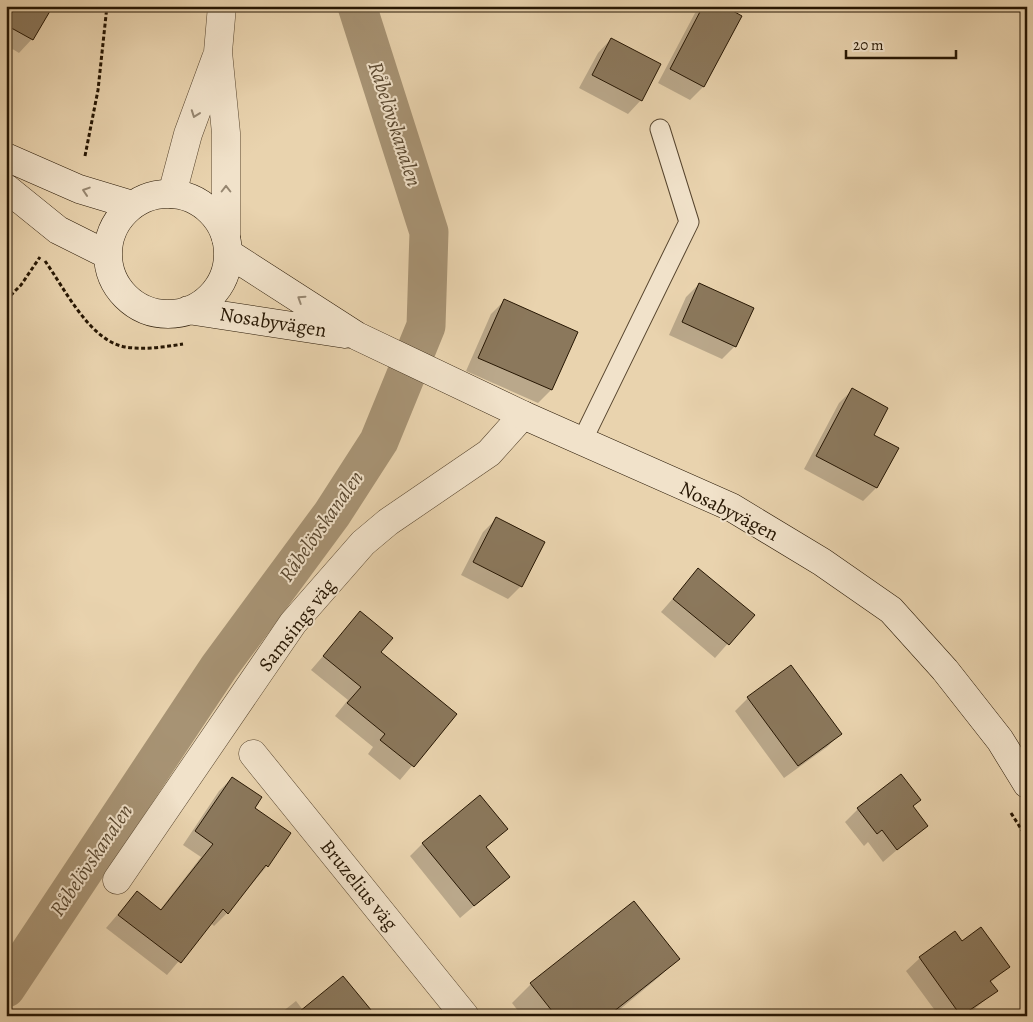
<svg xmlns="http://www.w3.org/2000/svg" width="1033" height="1022" font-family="Alegreya,serif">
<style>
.shadow{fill:#0003}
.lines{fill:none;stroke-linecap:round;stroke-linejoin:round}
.canal{stroke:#a79374;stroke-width:39}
.building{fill:#8b785c;stroke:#261603}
.service-casing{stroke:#57452e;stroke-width:21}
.minor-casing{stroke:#57452e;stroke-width:29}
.tertiary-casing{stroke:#57452e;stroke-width:29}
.secondary-casing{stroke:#261603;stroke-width:29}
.path{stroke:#261603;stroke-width:3;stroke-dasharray:4 2.5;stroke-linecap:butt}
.service{stroke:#f1e2ca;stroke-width:19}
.minor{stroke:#f1e2ca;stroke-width:28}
.tertiary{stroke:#f1e2ca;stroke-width:28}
.secondary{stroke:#f1e2ca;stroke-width:28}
.oneway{stroke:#968670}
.labels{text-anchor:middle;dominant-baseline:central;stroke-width:4;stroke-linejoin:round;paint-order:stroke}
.street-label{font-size:20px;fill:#261603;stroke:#f1e2ca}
.water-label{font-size:21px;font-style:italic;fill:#5a4830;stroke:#f1e2ca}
</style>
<rect width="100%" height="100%" fill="#e9d3ae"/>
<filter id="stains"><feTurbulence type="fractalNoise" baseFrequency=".004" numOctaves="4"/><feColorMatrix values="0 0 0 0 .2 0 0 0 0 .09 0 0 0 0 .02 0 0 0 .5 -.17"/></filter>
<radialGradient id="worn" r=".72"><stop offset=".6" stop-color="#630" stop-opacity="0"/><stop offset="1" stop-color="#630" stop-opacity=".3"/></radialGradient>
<path class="shadow" d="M 6,6 L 51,6 L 32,39 L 19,53 L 6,45 Z
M 701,6 L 721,6 L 740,16 L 703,87 L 690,100 L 658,83 L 695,13 Z
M 611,39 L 660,65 L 641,100 L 628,114 L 579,88 L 598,53 Z
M 699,284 L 735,346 L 722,359 L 669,335 L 686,297 Z
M 504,301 L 576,332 L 551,390 L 538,403 L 466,371 L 491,314 Z
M 852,390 L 872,435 L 897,448 L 876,488 L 863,501 L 804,469 L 839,403 Z
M 496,519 L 521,586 L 508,599 L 461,575 L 483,532 Z
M 698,570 L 753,615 L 715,658 L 661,612 Z
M 360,613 L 379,652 L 455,715 L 400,780 L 368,754 L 373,747 L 335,716 L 348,700 L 311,670 Z
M 748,698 L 840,734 L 827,747 L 784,778 L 735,711 Z
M 1027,699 L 1027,710 L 1022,706 Z
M 232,778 L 253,808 L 267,866 L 227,913 L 214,926 L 211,923 L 167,975 L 106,928 L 137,892 L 160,910 L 201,857 L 183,845 L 219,791 Z
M 919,800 L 912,807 L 926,825 L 883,862 L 868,842 L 864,846 L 845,822 L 858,809 Z
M 506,829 L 485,848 L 508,877 L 460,918 L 410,856 L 423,843 Z
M 954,933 L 961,943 L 1008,967 L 990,983 L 996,991 L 966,1016 L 939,1016 L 906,971 L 920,958 Z
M 678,958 L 659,977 L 618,1011 L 622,1016 L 522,1016 L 512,1003 L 531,984 Z
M 296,1001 L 303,1010 L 368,1016 L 277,1016 Z"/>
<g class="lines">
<path class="canal" d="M 6,988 L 219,667 L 332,514 L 379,441 L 426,326 L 429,232 L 357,6"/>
</g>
<path class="building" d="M 6,6 L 53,6 L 33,40 L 6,25 Z
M 703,6 L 724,6 L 742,16 L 704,87 L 670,69 Z
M 611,38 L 661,64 L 642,101 L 592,75 Z
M 699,283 L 754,308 L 736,347 L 682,322 Z
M 504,299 L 578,332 L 552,390 L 478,358 Z
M 852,388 L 888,408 L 874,435 L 899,448 L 877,488 L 816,456 Z
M 496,517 L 545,542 L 522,587 L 473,562 Z
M 698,568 L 755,615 L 729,645 L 673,599 Z
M 360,611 L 393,638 L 381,652 L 457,714 L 414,767 L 380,740 L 385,734 L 347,703 L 361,687 L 323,656 Z
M 791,665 L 842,734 L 798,766 L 747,697 Z
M 901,774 L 921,800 L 913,806 L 928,826 L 897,850 L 882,830 L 877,834 L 857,808 Z
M 232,777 L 262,797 L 255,808 L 291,833 L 268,867 L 266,865 L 228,914 L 223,909 L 181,963 L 118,915 L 137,891 L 161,910 L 213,844 L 195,831 Z
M 480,795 L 508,829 L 486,847 L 510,877 L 474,906 L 422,843 Z
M 634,901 L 680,959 L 608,1016 L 556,1016 L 530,983 Z
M 981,927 L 1010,967 L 990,981 L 998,991 L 961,1016 L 919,957 L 955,931 L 962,941 Z
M 343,976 L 376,1016 L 294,1016 Z"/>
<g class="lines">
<g class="service-casing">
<path id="service" d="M 582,441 L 689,222 L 660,129"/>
</g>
<g class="minor-casing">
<path id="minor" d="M 253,754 L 465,1016
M 117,880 L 293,623 L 363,543 L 388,522 L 489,453 L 523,415"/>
</g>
<g class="tertiary-casing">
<path id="tertiary" d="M 222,6 L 218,52 L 226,133 L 226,238
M 172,194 L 188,134 L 216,58"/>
</g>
<g class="secondary-casing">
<path id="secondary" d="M 6,157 L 79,189 L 132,205
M 6,188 L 58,230 L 108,255
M108 254a60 60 0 1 1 120 0a60 60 0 1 1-120 0Z
M 228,253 L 357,336 L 523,415 L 731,507 L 822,562 L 891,610 L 945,670 L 1000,740 L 1027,784
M 188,310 L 345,334"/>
</g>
<path class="path" d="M 85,156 L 98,90 L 107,6
M 45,261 C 65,289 89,340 125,347 C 144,350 164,347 183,344
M 6,300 L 21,285 L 40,257
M 1011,813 L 1027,838"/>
<use href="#service" class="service"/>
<use href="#minor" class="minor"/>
<use href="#tertiary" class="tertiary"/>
<use href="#secondary" class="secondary"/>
</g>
<defs><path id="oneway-chevron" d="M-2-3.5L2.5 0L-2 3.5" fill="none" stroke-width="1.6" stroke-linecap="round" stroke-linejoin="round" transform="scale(1.25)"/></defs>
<g class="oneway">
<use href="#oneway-chevron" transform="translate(195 114) rotate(110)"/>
<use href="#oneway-chevron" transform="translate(226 189) rotate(-90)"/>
<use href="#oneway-chevron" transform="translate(86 191) rotate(-162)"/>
<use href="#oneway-chevron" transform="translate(301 299) rotate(-147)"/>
</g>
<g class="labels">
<g class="street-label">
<text transform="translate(273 322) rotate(9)">Nosabyvägen</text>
<text transform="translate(729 511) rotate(27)">Nosabyvägen</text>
<text transform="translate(297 625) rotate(-52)">Samsings väg</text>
<text transform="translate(359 885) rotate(51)">Bruzelius väg</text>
</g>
<g class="water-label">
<text transform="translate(395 124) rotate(72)">Råbelövskanalen</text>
<text transform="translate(321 526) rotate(-55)">Råbelövskanalen</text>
<text transform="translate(91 860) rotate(-56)">Råbelövskanalen</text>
</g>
</g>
<rect width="1033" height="1022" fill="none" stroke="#e9d3ae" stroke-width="25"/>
<rect x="8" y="8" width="1018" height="1007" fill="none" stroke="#261603" stroke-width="2.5"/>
<rect x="12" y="12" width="1008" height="997" fill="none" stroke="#261603"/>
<path d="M846 50v8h110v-8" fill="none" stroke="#261603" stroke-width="2.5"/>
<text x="853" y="50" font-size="15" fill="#261603" stroke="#f1e2ca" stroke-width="4" paint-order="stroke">20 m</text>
<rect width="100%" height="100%" filter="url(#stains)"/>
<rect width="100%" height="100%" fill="url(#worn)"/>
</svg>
